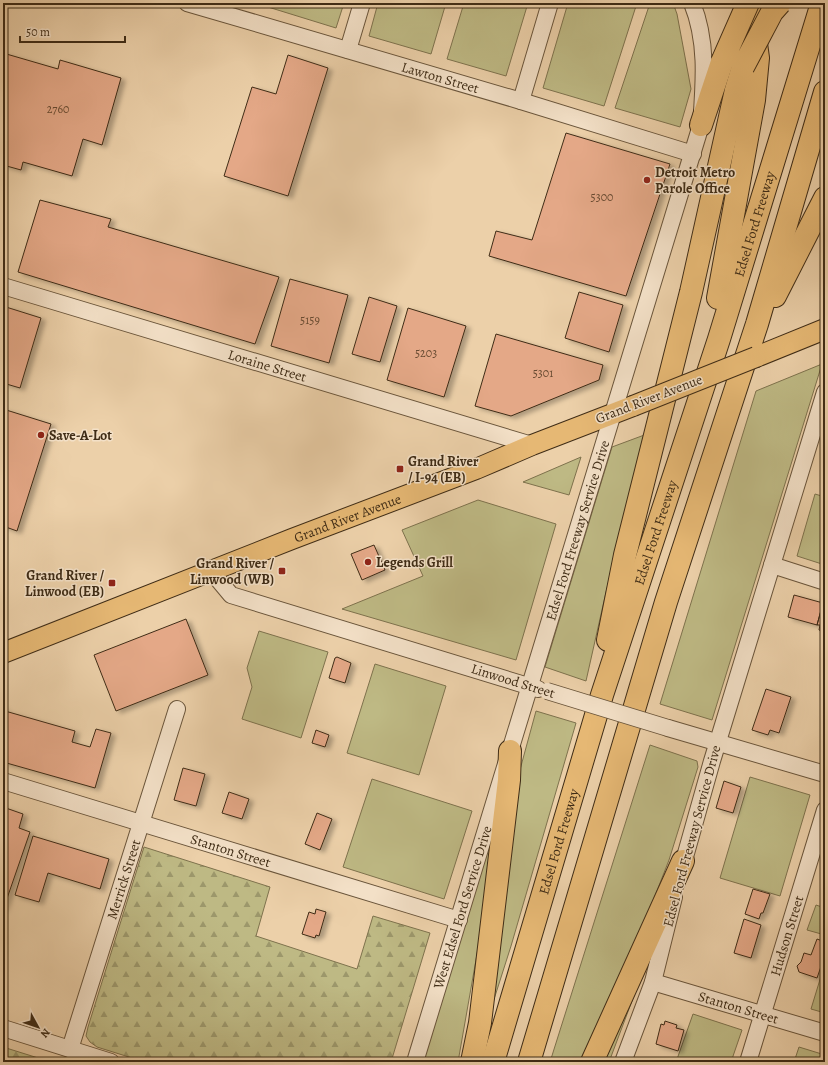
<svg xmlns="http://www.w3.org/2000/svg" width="828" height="1065" font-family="Alegreya,serif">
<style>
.grass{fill:#beb984;stroke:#7e724d}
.forest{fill:url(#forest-firs);stroke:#7e724d}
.building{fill:#e4a887;stroke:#3f2c16;filter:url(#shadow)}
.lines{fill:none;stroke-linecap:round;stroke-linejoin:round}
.minor-casing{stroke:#6a553b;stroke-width:18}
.major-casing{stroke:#3f2c16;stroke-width:22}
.highway-casing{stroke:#3f2c16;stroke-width:24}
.minor{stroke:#f3e0c7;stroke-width:16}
.major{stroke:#e6b874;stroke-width:20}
.highway{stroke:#e6b874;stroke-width:22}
.minor-bridge-casing{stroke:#6a553b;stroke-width:18;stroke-linecap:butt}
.major-bridge-casing{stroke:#3f2c16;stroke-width:22;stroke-linecap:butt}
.highway-bridge-casing{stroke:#3f2c16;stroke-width:24;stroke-linecap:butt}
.minor-bridge{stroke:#f3e0c7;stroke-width:16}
.major-bridge{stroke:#e6b874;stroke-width:20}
.highway-bridge{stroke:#e6b874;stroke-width:22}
.poi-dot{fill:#8f2418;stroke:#f3e0c7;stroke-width:1.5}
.labels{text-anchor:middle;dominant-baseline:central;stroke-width:3;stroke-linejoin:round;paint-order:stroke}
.number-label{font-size:12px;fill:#684b32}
.street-label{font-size:14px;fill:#3f2c16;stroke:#f3e0c7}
.poi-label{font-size:14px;font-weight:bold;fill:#3f2c16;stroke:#f3e0c7;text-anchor:start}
</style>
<defs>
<pattern id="forest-firs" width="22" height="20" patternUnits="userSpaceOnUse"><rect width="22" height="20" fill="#beb984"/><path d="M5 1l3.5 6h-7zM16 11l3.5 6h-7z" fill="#9c976b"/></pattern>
<filter id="shadow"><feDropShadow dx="4.5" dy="2.5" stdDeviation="2" flood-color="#0004"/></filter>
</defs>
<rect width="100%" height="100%" fill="#ecd0a9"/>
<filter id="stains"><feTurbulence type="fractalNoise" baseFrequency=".005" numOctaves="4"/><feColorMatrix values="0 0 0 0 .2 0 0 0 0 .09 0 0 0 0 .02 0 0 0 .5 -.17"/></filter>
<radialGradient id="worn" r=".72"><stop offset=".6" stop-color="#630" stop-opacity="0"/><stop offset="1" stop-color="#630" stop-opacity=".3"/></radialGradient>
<path class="grass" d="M 269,3 L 344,3 L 336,28 L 268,7 Z
M 378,3 L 446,3 L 431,54 L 369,36 Z
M 464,3 L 528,3 L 506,76 L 447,59 Z
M 568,3 L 637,3 L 604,106 L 543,88 Z
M 650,3 L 673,3 L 677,14 L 691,89 L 680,127 L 615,108 Z
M 822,364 L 712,720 L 660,704 L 756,391 Z
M 647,434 L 606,592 L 586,681 L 545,667 L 612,447 Z
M 581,457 L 569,495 L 523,482 Z
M 815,494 L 825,497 L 825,565 L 797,556 Z
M 478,500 L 556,524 L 516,660 L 342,609 L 423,576 L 402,530 Z
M 259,631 L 328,652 L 301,738 L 242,719 L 252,687 L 247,668 Z
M 375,664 L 446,686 L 419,775 L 347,753 Z
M 536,711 L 576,723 L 511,946 L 482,1037 L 515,788 Z
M 650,745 L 697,761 L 698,767 L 669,860 L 651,906 L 582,1062 L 550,1062 Z
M 750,777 L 810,795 L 780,896 L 720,878 Z
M 372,779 L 472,811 L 444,899 L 343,867 Z
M 489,845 L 492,846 L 480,937 L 458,1062 L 423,1062 Z
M 816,905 L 825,908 L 825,935 L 807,930 Z
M 825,963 L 825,1013 L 811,1009 Z
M 635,993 L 609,1062 L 597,1062 Z
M 693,1014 L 742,1030 L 731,1062 L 676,1062 Z
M 799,1047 L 825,1055 L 825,1062 L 794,1062 Z"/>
<path class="forest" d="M 144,847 L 270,887 L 256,936 L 357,969 L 373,916 L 430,933 L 391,1062 L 145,1062 L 97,1047 L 90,1042 L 86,1036 L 88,1027 Z
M 3,1047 L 51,1062 L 3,1062 Z"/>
<path class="building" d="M 3,53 L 58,69 L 60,60 L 121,78 L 102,145 L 83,139 L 72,176 L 23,162 L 21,170 L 3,165 Z
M 288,55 L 328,68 L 288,196 L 224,176 L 252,87 L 276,94 Z
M 566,133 L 670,164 L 626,296 L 489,256 L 496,231 L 532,240 Z
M 40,200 L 111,219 L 108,227 L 279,277 L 255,344 L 18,272 Z
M 290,279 L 348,295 L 329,363 L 271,346 Z
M 579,292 L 623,305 L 609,352 L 565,338 Z
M 369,297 L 397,306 L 380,362 L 352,354 Z
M 6,307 L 41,318 L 20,388 L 3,383 L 3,316 Z
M 408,308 L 466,326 L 444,397 L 387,380 Z
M 496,334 L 603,365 L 599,380 L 511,416 L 475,406 Z
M 3,409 L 51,424 L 17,531 L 3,526 Z
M 374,545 L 385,570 L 362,580 L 351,554 Z
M 794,595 L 823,603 L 817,625 L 788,617 Z
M 823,603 L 825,604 L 825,632 L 819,630 L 820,625 L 817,625 Z
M 186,619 L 208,675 L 116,711 L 94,655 Z
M 337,657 L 351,663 L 345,683 L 329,678 L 335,658 Z
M 766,689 L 791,697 L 779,733 L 770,730 L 768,735 L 752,730 Z
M 3,706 L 5,711 L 75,731 L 72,742 L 90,747 L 96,729 L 111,733 L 95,788 L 3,762 Z
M 316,730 L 329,735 L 325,747 L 312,743 Z
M 183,768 L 205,774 L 196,806 L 174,800 Z
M 724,781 L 741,787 L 733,813 L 716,808 Z
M 229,792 L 249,799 L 242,819 L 222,813 Z
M 3,807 L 23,814 L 19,828 L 30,832 L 3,910 Z
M 317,813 L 332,819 L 320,850 L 305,844 Z
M 33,836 L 109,859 L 100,889 L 48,873 L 39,902 L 15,895 Z
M 753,889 L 770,894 L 763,913 L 761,913 L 759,919 L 745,914 Z
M 316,909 L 326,912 L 319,936 L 316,935 L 315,938 L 302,934 L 309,912 L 315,914 Z
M 744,919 L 761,925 L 751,958 L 734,953 Z
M 817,939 L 825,942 L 825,955 L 817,978 L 799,972 L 797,966 L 801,962 L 804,953 L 811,955 Z
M 665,1021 L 677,1025 L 676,1028 L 684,1030 L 678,1051 L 656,1044 L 661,1024 L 664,1025 Z"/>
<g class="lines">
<g class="minor-casing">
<g id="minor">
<path id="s1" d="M 187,3 L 521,101 L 693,154"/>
<path d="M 348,50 L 362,3"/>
<path d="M 521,101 L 550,3"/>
<path id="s2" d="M 3,286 L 532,445"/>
<path d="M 772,565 L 825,582"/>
<path d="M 211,571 L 231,595 L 538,689"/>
<path d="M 668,728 L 825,774"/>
<path id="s3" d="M 3,781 L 459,920"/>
<path d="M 681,871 L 712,761 L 825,392"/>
<path id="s4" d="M 653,982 L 825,1033"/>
<path d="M 3,1028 L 111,1062"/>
<path id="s5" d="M 70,1049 L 177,709"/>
<path id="s6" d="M 415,1062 L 701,125 C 704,84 708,42 692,3"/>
<path d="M 623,1062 L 653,982 L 674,897"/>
<path id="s7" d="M 748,1062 L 825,810"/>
</g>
</g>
<g class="major-casing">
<g id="major">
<path d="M 756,357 L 825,329"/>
<path id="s8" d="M 3,653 L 292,539 L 476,469 L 532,445 L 633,406"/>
</g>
</g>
<g class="highway-casing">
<g id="highway">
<path d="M 701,125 L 722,62"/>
<path d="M 775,296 L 825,198"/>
<path d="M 718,298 L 754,100 L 758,58 L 753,22 L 748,3"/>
<path d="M 608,640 L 625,555 L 691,292 L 736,90 L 743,67"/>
<path d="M 472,1062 L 480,1023 L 509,780 L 510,751"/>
<path id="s9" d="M 493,1062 L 602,695 L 719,339 L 822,3"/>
<path d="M 529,1062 L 666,602 L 757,324 L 825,92"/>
<path d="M 592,1062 L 683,861"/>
</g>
</g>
<use href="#minor" class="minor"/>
<use href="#major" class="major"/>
<use href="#highway" class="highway"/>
<g class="minor-bridge-casing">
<path id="minor-bridge" d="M 547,691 L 668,728"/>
</g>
<g class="major-bridge-casing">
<path id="major-bridge" d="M 633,406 L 756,357"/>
</g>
<g class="highway-bridge-casing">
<path id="highway-bridge" d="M 722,62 L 748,3
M 743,67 L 772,12 L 780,3"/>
</g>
<use href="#minor-bridge" class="minor-bridge"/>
<use href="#major-bridge" class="major-bridge"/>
<use href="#highway-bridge" class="highway-bridge"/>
</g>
<g class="poi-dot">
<circle cx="647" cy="180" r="4"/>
<circle cx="41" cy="435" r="4"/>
<rect x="396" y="465" width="8" height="8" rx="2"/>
<circle cx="368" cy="562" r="4"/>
<rect x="278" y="567" width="8" height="8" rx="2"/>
<rect x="108" y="579" width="8" height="8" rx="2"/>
</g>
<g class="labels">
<g class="number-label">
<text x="58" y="109">2760</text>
<text x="602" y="197">5300</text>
<text x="310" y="320">5159</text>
<text x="426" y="353">5203</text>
<text x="543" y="373">5301</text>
</g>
<g class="street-label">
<text stroke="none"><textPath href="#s1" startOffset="264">Lawton Street</textPath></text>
<text stroke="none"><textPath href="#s9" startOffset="878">Edsel Ford Freeway</textPath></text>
<text stroke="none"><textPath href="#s2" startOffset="276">Loraine Street</textPath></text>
<text transform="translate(649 399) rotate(-21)">Grand River Avenue</text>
<text stroke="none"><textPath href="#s8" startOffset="370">Grand River Avenue</textPath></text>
<text stroke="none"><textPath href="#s6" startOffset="556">Edsel Ford Freeway Service Drive</textPath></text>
<text stroke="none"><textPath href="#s9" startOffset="554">Edsel Ford Freeway</textPath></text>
<text transform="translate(513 681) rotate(17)">Linwood Street</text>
<text transform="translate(692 836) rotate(-75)">Edsel Ford Freeway Service Drive</text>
<text stroke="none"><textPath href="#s9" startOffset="230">Edsel Ford Freeway</textPath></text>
<text stroke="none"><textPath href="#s3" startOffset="238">Stanton Street</textPath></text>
<text stroke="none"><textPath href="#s5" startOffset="178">Merrick Street</textPath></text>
<text stroke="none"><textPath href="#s6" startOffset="162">West Edsel Ford Service Drive</textPath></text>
<text stroke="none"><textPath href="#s7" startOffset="132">Hudson Street</textPath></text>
<text stroke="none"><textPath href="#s4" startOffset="89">Stanton Street</textPath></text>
</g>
<g class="poi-label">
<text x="655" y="172">Detroit Metro<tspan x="655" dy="16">Parole Office</tspan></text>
<text x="49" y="435">Save-A-Lot</text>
<text x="408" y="461">Grand River<tspan x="408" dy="16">/ I-94 (EB)</tspan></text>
<text x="376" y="562">Legends Grill</text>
<text x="274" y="563" text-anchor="end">Grand River /<tspan x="274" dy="16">Linwood (WB)</tspan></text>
<text x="104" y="575" text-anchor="end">Grand River /<tspan x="104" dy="16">Linwood (EB)</tspan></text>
</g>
</g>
<rect width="828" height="1065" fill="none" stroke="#ecd0a9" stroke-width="16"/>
<rect x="4" y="4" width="820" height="1057" fill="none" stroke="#3f2c16" stroke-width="2"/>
<rect x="8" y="8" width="812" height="1049" fill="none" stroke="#3f2c16"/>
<g transform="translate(38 1027) rotate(130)" stroke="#f3e0c7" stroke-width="3" paint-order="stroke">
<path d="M0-3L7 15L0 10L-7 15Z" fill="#3f2c16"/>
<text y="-6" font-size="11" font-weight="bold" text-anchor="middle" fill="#3f2c16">N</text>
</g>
<path d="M20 36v6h105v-6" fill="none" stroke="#3f2c16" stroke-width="2"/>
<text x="26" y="36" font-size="12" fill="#3f2c16" stroke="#f3e0c7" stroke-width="3" paint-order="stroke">50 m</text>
<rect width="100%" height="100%" filter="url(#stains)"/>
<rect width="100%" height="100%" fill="url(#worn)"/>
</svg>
